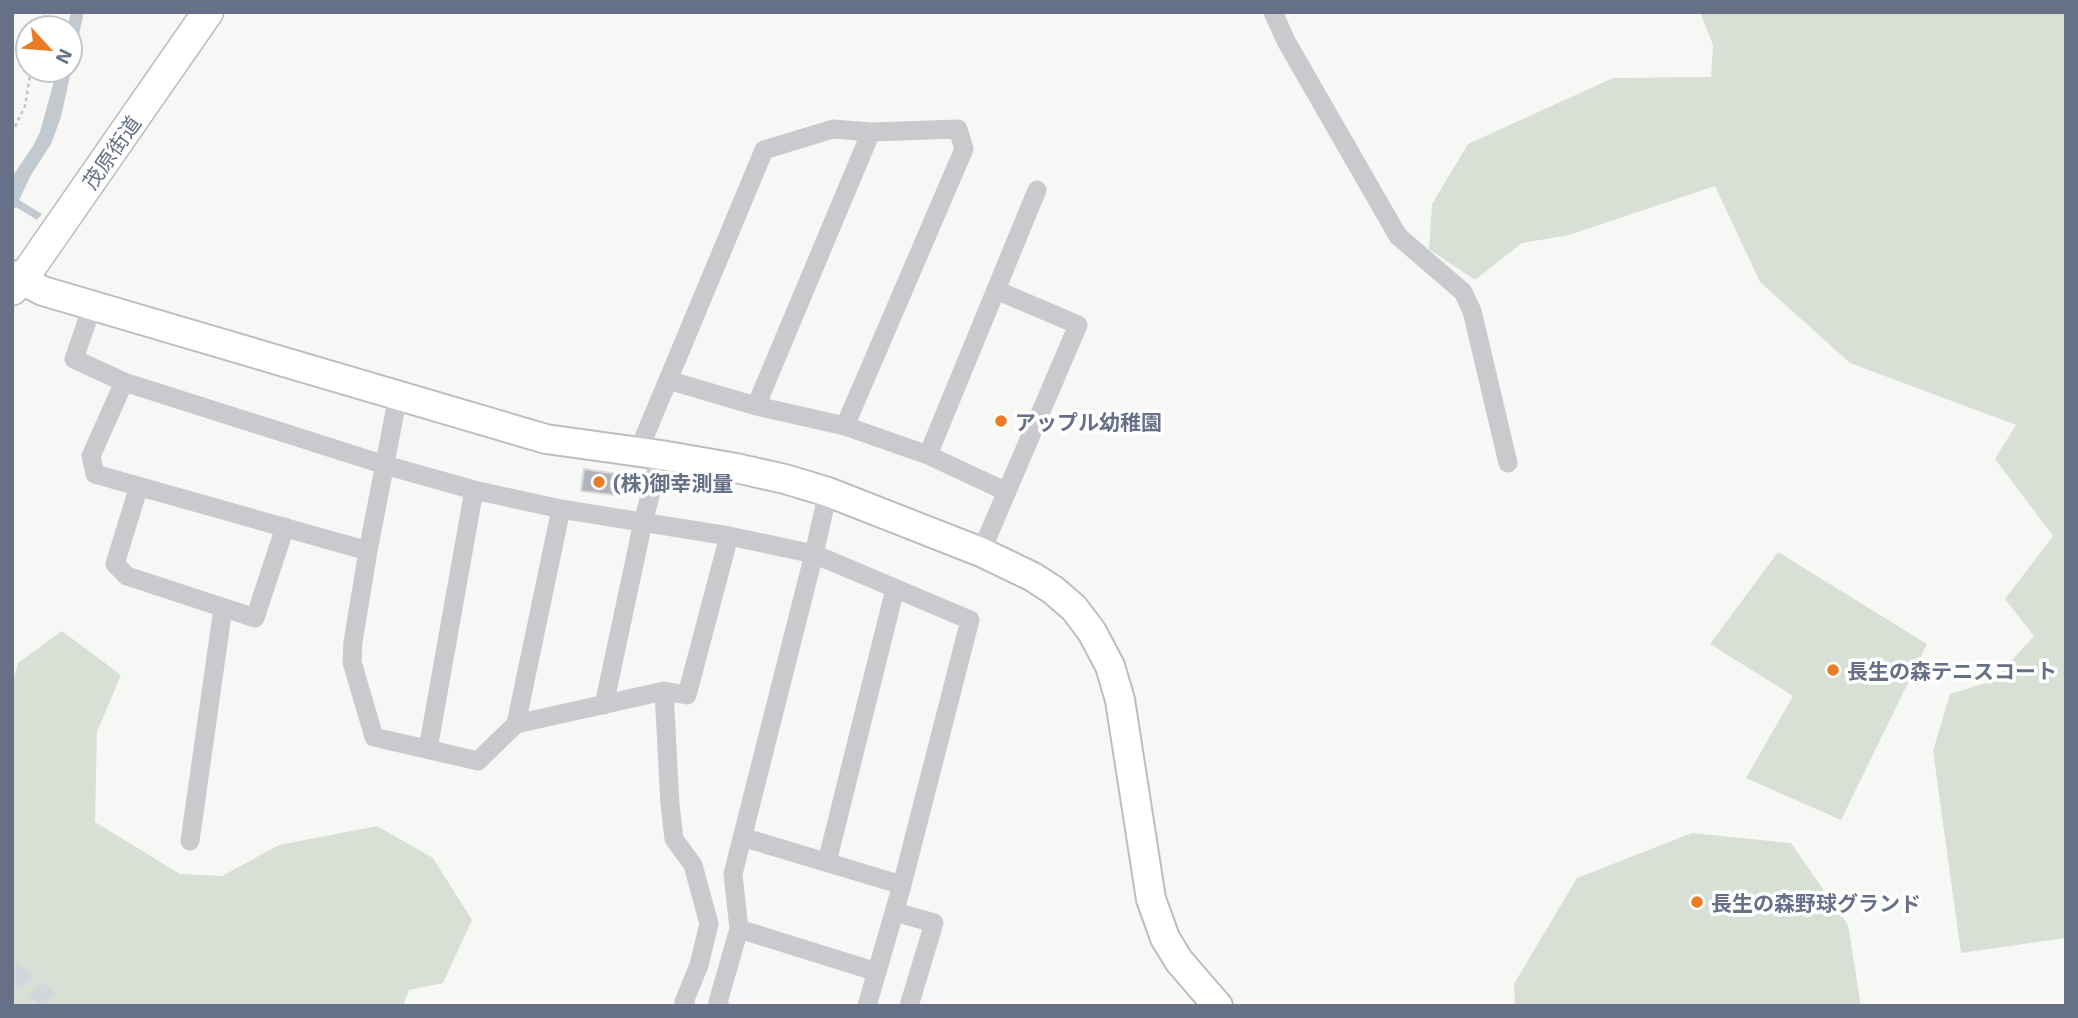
<svg xmlns="http://www.w3.org/2000/svg" width="2078" height="1018" font-family="'Exo 2','Noto Sans JP',sans-serif">
<style>
.green{fill:#d8e0d6}
.water{fill:#c2c9cf}
.building{fill:#b0b5bd;stroke:#d9dad7;stroke-width:2}
.lines{fill:none;stroke-linecap:round;stroke-linejoin:round}
.street-tunnel{stroke:#d3d6da;stroke-width:19;stroke-dasharray:19 10;stroke-linecap:butt}
.secondary-casing{stroke:#babdc3;stroke-width:32}
.primary-casing{stroke:#babdc2;stroke-width:33}
.path{stroke:#c1c2c5;stroke-width:2.5;stroke-dasharray:3.5 3.5;stroke-linecap:butt}
.street{stroke:#c8cace;stroke-width:19}
.secondary{stroke:#fff;stroke-width:28}
.primary{stroke:#fff;stroke-width:30}
.poi-dot{fill:#e97c24;stroke:#fff;stroke-width:2.5}
.labels{text-anchor:middle;dominant-baseline:central;stroke-width:7;stroke-linejoin:round;paint-order:stroke}
.street-label{font-size:21px;fill:#667187;stroke:#fff}
.poi-label{font-size:21px;font-weight:bold;fill:#667187;stroke:#fff;text-anchor:start}
</style>
<rect width="100%" height="100%" fill="#f7f8f5"/>
<path class="green" d="M 1700,12 L 2066,12 L 2066,938 L 1961,953 L 1933,751 L 1950,694 L 1993,681 L 2034,636 L 2005,599 L 2053,536 L 1995,459 L 2016,425 L 1850,363 L 1760,282 L 1715,186 L 1569,235 L 1522,243 L 1475,280 L 1429,249 L 1432,204 L 1468,144 L 1613,78 L 1711,77 L 1713,45 Z
M 1778,552 L 1927,644 L 1841,820 L 1746,778 L 1793,696 L 1710,644 Z
M 62,631 L 121,675 L 97,732 L 95,822 L 180,874 L 222,876 L 279,845 L 377,826 L 433,858 L 472,920 L 443,983 L 409,990 L 403,1006 L 12,1006 L 12,683 L 18,663 Z
M 1692,833 L 1791,843 L 1848,925 L 1861,1006 L 1515,1006 L 1514,984 L 1577,878 Z"/>
<path class="water" d="M 71,12 L 84,12 L 61,117 L 51,144 L 31,175 L 19,200 L 42,214 L 37,220 L 16,207 L 12,211 L 12,177 L 33,146 L 40,132 L 57,70 L 70,70 L 70,28 L 67,28 Z"/>
<path class="building" d="M 584,469 L 617,474 L 614,495 L 581,491 Z"/>
<g class="lines">
<path class="street-tunnel" d="M 12,971 L 57,1006"/>
<g class="secondary-casing">
<path id="secondary" d="M 12,275 L 43,291 L 546,439 L 661,455 L 736,468 L 785,479 L 828,492 L 981,552 L 1033,577 L 1053,590 L 1074,608 L 1092,632 L 1110,666 L 1120,700 L 1151,899 L 1165,938 L 1179,961 L 1218,1006"/>
</g>
<g class="primary-casing">
<path id="primary" d="M 12,290 L 22,280 L 208,12"/>
</g>
<path class="path" d="M 40,28 L 44,12
M 12,133 L 25,106 L 31,70"/>
<path class="street" d="M 1273,12 L 1286,41 L 1398,236 L 1463,292 L 1472,311 L 1508,463
M 93,304 L 74,359 L 124,382 L 385,465 L 474,490 L 561,509 L 729,536 L 814,554 L 970,620 L 902,885 L 867,1006
M 668,380 L 756,406 L 845,426 L 928,455 L 1007,492
M 124,382 L 91,456 L 95,474 L 368,551
M 398,396 L 368,551 L 353,642 L 352,662 L 374,737 L 478,761 L 516,724 L 561,509
M 756,406 L 871,132
M 638,452 L 764,150 L 833,129 L 871,132 L 958,129 L 964,149 L 845,426
M 928,455 L 1037,190
M 139,486 L 115,564 L 127,576 L 255,618 L 285,527
M 981,552 L 1078,325 L 996,290
M 664,691 L 670,804 L 674,839 L 693,865 L 709,924 L 699,965 L 684,1002 L 686,1006
M 604,705 L 643,522 L 661,455
M 516,724 L 664,691 L 687,695 L 729,536
M 428,749 L 474,490
M 742,837 L 902,885
M 190,841 L 223,608
M 827,862 L 895,589
M 895,912 L 934,923 L 909,1006
M 739,929 L 877,972
M 720,1006 L 718,1002 L 739,929 L 733,874 L 814,554 L 828,492"/>
<use href="#secondary" class="secondary"/>
<use href="#primary" class="primary"/>
</g>
<g class="poi-dot">
<circle cx="1001" cy="421" r="7"/>
<circle cx="599" cy="482" r="7"/>
<circle cx="1833" cy="670" r="7"/>
<circle cx="1697" cy="902" r="7"/>
</g>
<g class="labels">
<g class="street-label">
<text transform="translate(111 152) rotate(-55)">茂原街道</text>
</g>
<g class="poi-label">
<text x="1015" y="421">アップル幼稚園</text>
<text x="613" y="482">(株)御幸測量</text>
<text x="1847" y="670">長生の森テニスコート</text>
<text x="1711" y="902">長生の森野球グランド</text>
</g>
</g>
<rect width="2078" height="1018" fill="none" stroke="#667187" stroke-width="28"/>
<g transform="translate(49 49) rotate(116)"><circle r="33" fill="#ffffff" stroke="#c2c6cf" stroke-width="2"/>
<path d="M0-5L12 26L0 18L-12 26Z" fill="#e97c24"/>
<text y="-10" font-size="19" font-weight="bold" text-anchor="middle" fill="#667187">N</text>
</g>
</svg>
